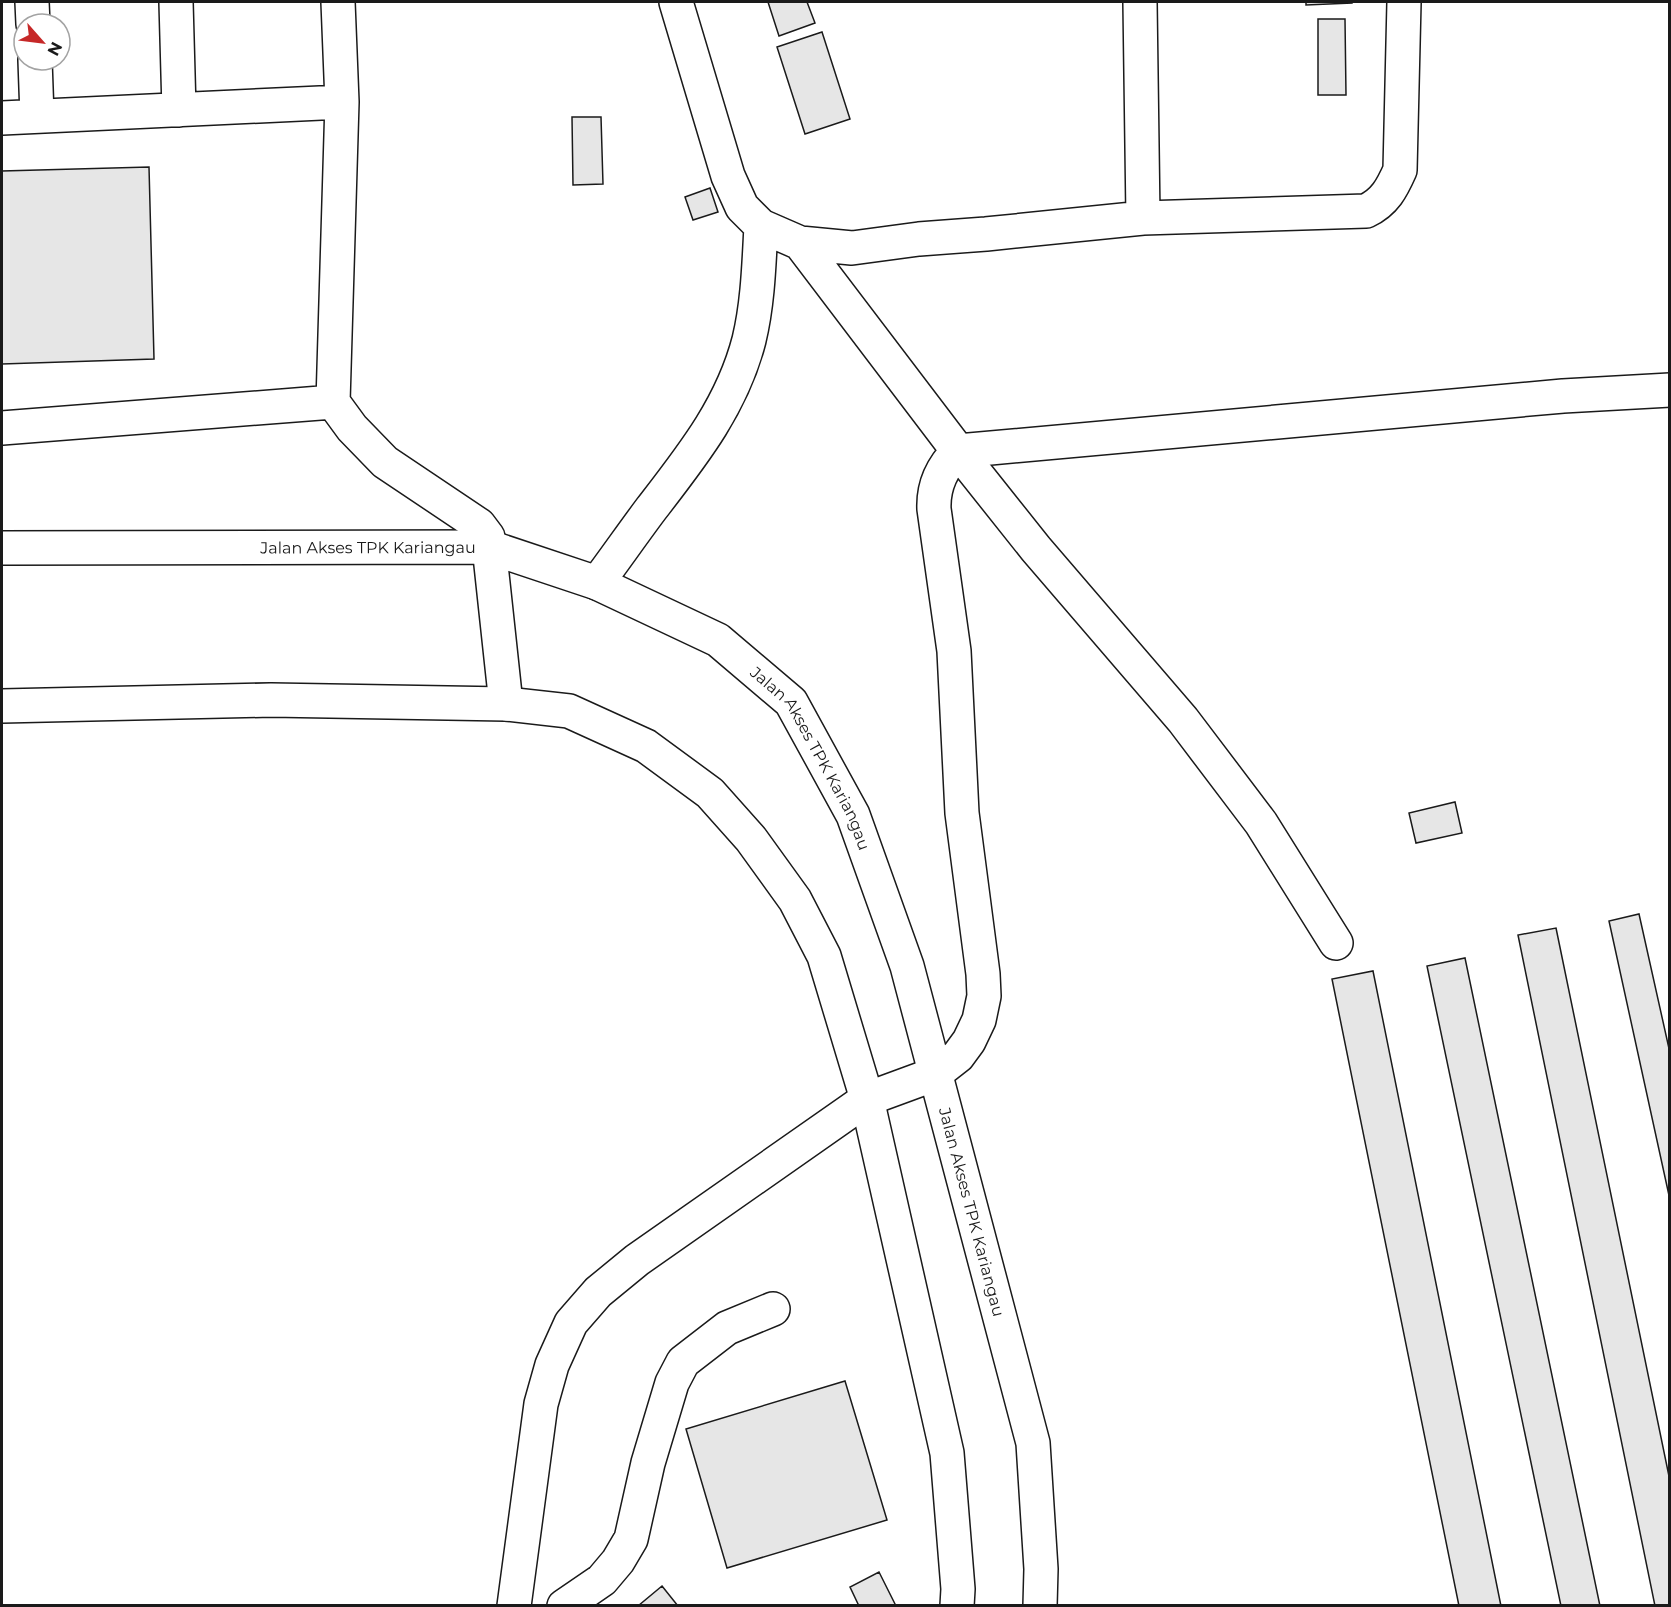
<svg xmlns="http://www.w3.org/2000/svg" width="1671" height="1607" font-family="Montserrat,sans-serif">
<style>
.building{fill:#e6e6e6;stroke:#1a1a1a;stroke-width:1.5}
.lines{fill:none;stroke-linecap:round;stroke-linejoin:round}
.minor-casing{stroke:#1a1a1a;stroke-width:36}
.highway-casing{stroke:#1a1a1a;stroke-width:36}
.minor{stroke:#fff;stroke-width:33}
.highway{stroke:#fff;stroke-width:33}
.labels{text-anchor:middle;dominant-baseline:central;stroke-width:4.5;stroke-linejoin:round;paint-order:stroke}
.street-label{font-size:16px;fill:#1a1a1a;stroke:#fff}
</style>
<rect width="100%" height="100%" fill="#fff"/>
<path class="building" d="M 768,2 L 807,2 L 815,23 L 779,36 Z
M 1306,2 L 1352,2 L 1352,3 L 1306,5 Z
M 1318,19 L 1345,19 L 1346,95 L 1318,95 Z
M 822,32 L 850,119 L 805,134 L 777,47 Z
M 572,117 L 601,117 L 603,184 L 573,185 Z
M 149,167 L 154,359 L 2,364 L 2,171 Z
M 710,188 L 718,212 L 693,220 L 685,197 Z
M 1455,802 L 1462,833 L 1416,843 L 1409,813 Z
M 1639,914 L 1670,1053 L 1670,1200 L 1609,921 Z
M 1556,928 L 1670,1481 L 1670,1606 L 1655,1606 L 1518,935 Z
M 1465,958 L 1600,1606 L 1561,1606 L 1427,966 Z
M 1373,971 L 1501,1606 L 1459,1606 L 1332,979 Z
M 845,1381 L 887,1520 L 727,1568 L 686,1429 Z
M 879,1572 L 896,1606 L 859,1606 L 850,1587 Z
M 662,1586 L 678,1606 L 638,1606 Z"/>
<g class="lines">
<g class="minor-casing">
<path id="minor" d="M 32,2 L 33,24
M 176,2 L 179,110
M 338,2 L 342,102 L 333,402 L 352,428 L 385,462 L 479,525 L 488,537 L 506,704
M 676,2 L 728,176 L 742,207 L 761,226 L 800,243 L 852,248 L 919,239 L 986,234 L 1143,218 L 1366,211 C 1385,202 1392,188 1400,170 L 1404,2
M 1140,2 L 1143,218
M 35,60 L 37,116
M 2,118 L 342,102
M 800,243 L 958,451 L 1036,549 L 1183,720 L 1261,823 L 1336,943
M 2,428 L 333,402
M 597,583 C 615,559 633,533 651,509 C 692,456 732,406 749,340 C 758,303 759,263 761,226
M 514,1606 L 541,1404 L 552,1365 L 571,1323 L 598,1292 L 637,1260 L 867,1099 L 935,1074 L 958,1056 L 969,1041 L 979,1020 L 984,996 L 983,974 L 962,813 L 954,651 L 934,509 C 933,486 942,467 958,451 L 1563,396 L 1670,390
M 564,1606 L 602,1580 L 618,1561 L 631,1539 L 648,1463 L 672,1383 L 683,1362 L 727,1328 L 773,1309"/>
</g>
<g class="highway-casing">
<g id="highway">
<path id="s1" d="M 2,548 L 489,547 L 597,583 L 718,640 L 791,702 L 853,815 L 907,966 L 1033,1443 L 1041,1569 L 1040,1606"/>
<path d="M 2,706 L 271,700 L 506,704 L 569,711 L 646,746 L 710,793 L 751,839 L 795,900 L 824,956 L 867,1099 L 947,1453 L 958,1589 L 957,1606"/>
</g>
</g>
<use href="#minor" class="minor"/>
<use href="#highway" class="highway"/>
</g>
<g class="labels">
<g class="street-label">
<text stroke="none"><textPath href="#s1" startOffset="366">Jalan Akses TPK Kariangau</textPath></text>
<text stroke="none"><textPath href="#s1" startOffset="888">Jalan Akses TPK Kariangau</textPath></text>
<text stroke="none"><textPath href="#s1" startOffset="1374">Jalan Akses TPK Kariangau</textPath></text>
</g>
</g>
<rect width="1671" height="1607" fill="none" stroke="#1a1a1a" stroke-width="6"/>
<g transform="translate(42 42) rotate(118)"><circle r="28" fill="#ffffff" stroke="#a3a3a3" stroke-width="1.5"/>
<path d="M0-4.5L10 22L0 15L-10 22Z" fill="#c62828"/>
<text y="-9" font-size="16" font-weight="bold" text-anchor="middle" fill="#1a1a1a">N</text>
</g>
</svg>
